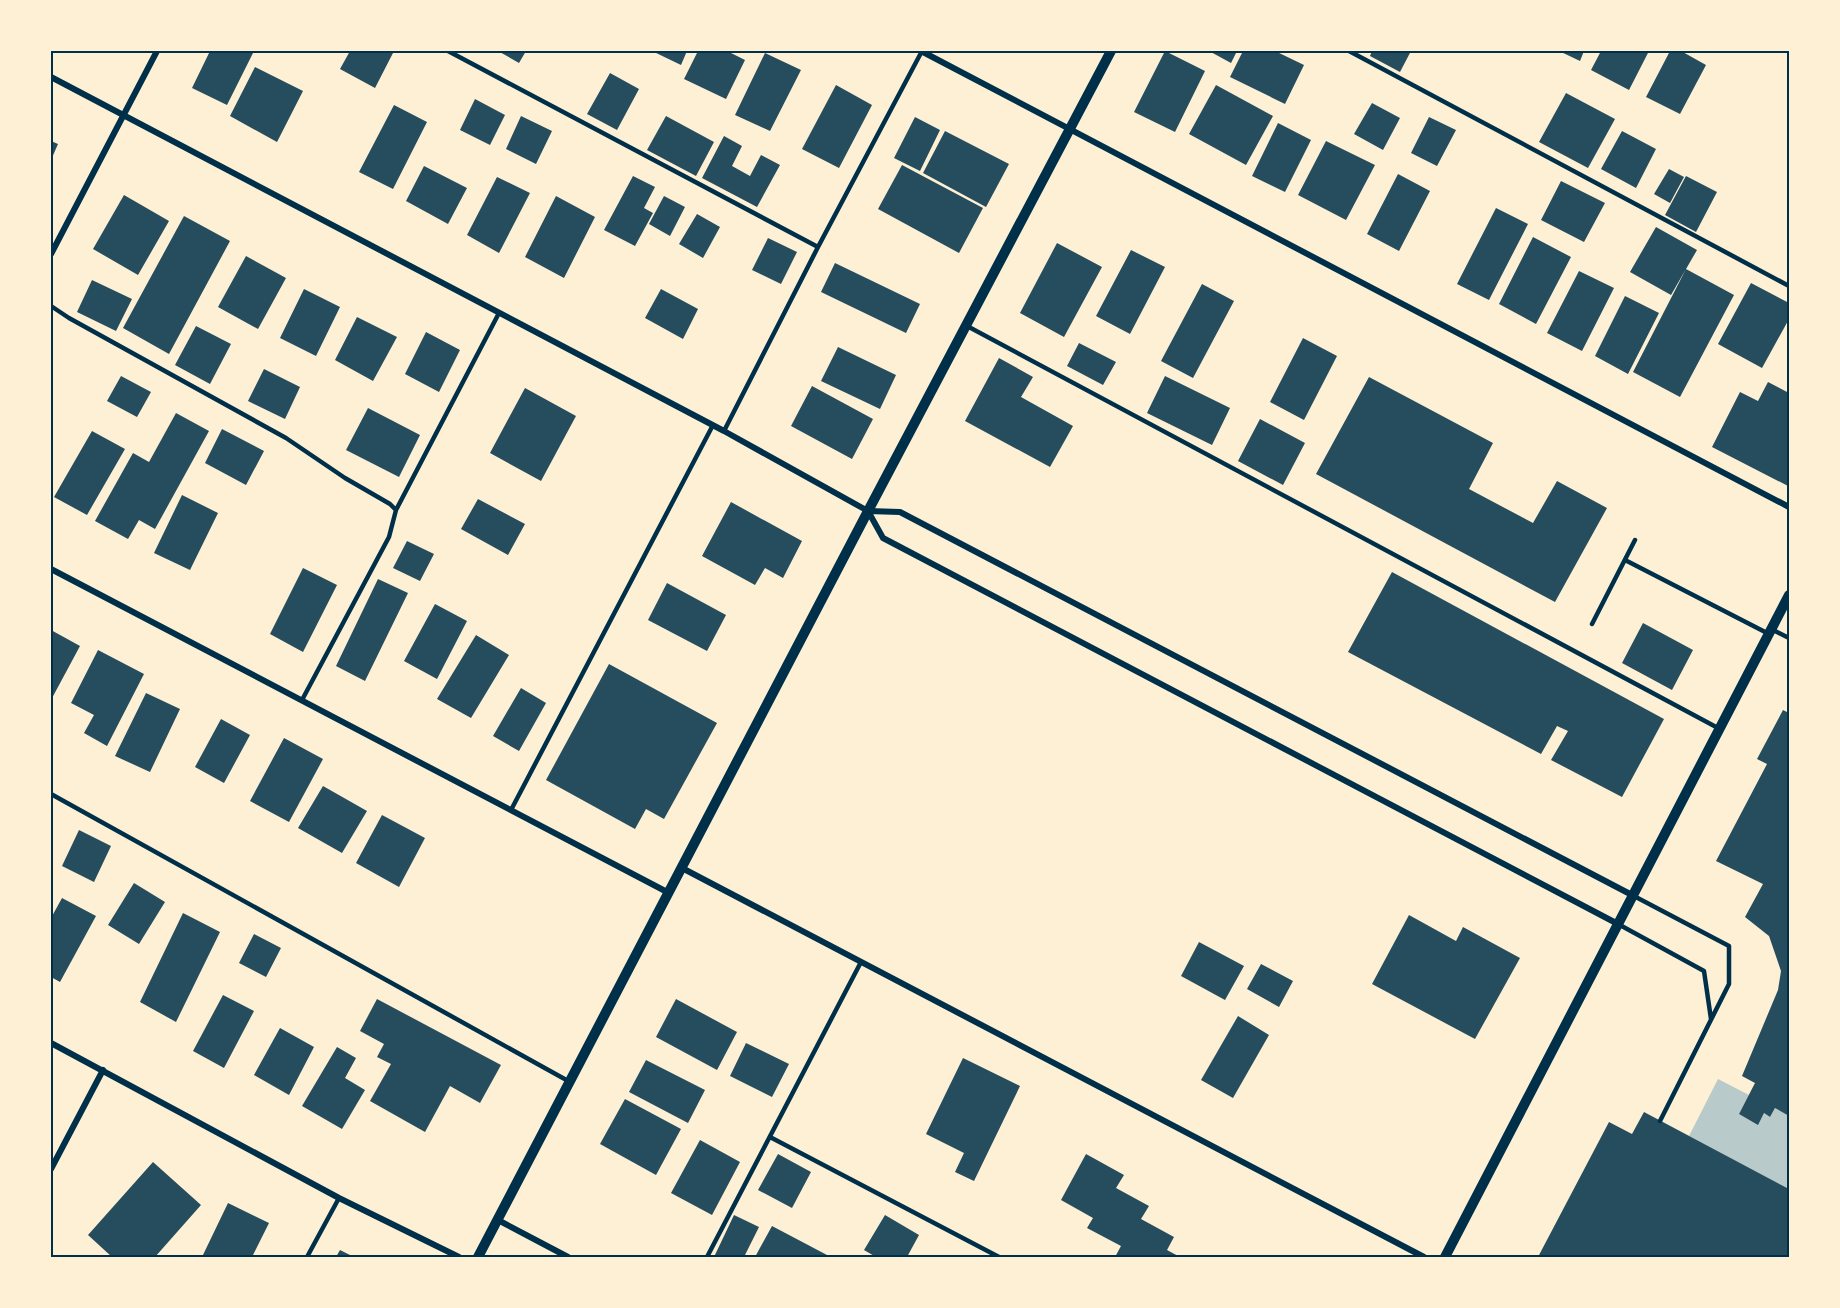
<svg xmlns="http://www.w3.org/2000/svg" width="1840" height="1308" font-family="'Varela Round',sans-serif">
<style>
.green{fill:#b9caca}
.building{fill:#264d5e}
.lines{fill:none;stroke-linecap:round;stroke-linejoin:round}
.service{stroke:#003049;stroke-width:4.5}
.minor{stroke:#003049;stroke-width:6}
.tertiary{stroke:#003049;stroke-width:10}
.neatline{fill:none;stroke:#003049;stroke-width:2}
</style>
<rect width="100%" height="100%" fill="#fdf0d5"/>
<path class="green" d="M 1718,1079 L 1749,1095 L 1739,1114 L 1758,1124 L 1764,1113 L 1770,1117 L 1775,1108 L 1789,1116 L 1789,1189 L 1689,1136 Z"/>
<path class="building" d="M 210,51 L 248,51 L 253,53 L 227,105 L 192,88 Z
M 350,51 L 390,51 L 393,53 L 375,88 L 340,69 Z
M 498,51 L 526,51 L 519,63 Z
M 652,51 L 687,51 L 681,65 Z
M 698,51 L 727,51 L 745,60 L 726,99 L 684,79 Z
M 1165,51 L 1205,71 L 1175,132 L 1134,112 Z
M 1209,51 L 1237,51 L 1231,63 Z
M 1243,51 L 1275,51 L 1304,65 L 1285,104 L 1230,77 Z
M 1372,51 L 1411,51 L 1400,72 L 1370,56 Z
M 1559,51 L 1584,51 L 1580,61 Z
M 1601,51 L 1649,51 L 1629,90 L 1591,70 Z
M 1670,51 L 1681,51 L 1706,65 L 1680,114 L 1646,97 Z
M 765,53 L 801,70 L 770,131 L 735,115 Z
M 255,67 L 303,91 L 277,142 L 230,116 Z
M 610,73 L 639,89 L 617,130 L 587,114 Z
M 836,85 L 872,105 L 839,168 L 802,149 Z
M 1216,85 L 1273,116 L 1246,165 L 1189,134 Z
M 1566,93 L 1615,119 L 1588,168 L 1539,142 Z
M 475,99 L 505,115 L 490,145 L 460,130 Z
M 1372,103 L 1400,118 L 1383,150 L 1354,134 Z
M 394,105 L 427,122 L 393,189 L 359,172 Z
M 521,116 L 552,131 L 536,164 L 506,149 Z
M 666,116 L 714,142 L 696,176 L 647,150 Z
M 915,117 L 940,130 L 920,171 L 894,158 Z
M 1429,117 L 1456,130 L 1437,166 L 1411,153 Z
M 1278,123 L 1311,140 L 1285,192 L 1252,176 Z
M 945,131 L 1009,164 L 986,207 L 923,173 Z
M 1622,131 L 1656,149 L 1636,188 L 1601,169 Z
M 724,136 L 742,146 L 732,166 L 750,176 L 761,155 L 780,165 L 757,207 L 702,178 Z
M 51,141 L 58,144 L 51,160 Z
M 1326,141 L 1375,165 L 1346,220 L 1298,195 Z
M 902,165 L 983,208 L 959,253 L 878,209 Z
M 424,166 L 467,188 L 448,224 L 406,201 Z
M 1669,169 L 1684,177 L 1670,203 L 1654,194 Z
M 1398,174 L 1430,191 L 1399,251 L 1367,234 Z
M 633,176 L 655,187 L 644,208 L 653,213 L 635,246 L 604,230 Z
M 1686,176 L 1717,192 L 1696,232 L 1665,215 Z
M 497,177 L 530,193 L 499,253 L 467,235 Z
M 1561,181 L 1605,203 L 1584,242 L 1541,220 Z
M 124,195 L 169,221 L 138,275 L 93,249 Z
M 556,196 L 595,217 L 564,278 L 525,257 Z
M 664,196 L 685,207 L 670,236 L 649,224 Z
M 1496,208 L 1528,224 L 1489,300 L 1457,284 Z
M 697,214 L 720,227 L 703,258 L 679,244 Z
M 184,216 L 230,241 L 169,354 L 123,328 Z
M 1656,227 L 1697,250 L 1671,295 L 1630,272 Z
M 1533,237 L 1571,257 L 1536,324 L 1499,304 Z
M 768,238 L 797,252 L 781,284 L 752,270 Z
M 1057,243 L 1102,267 L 1064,337 L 1020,313 Z
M 1131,250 L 1165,267 L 1130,334 L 1096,316 Z
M 246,256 L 286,278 L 258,329 L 218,307 Z
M 835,263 L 920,304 L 906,333 L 821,292 Z
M 1686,269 L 1734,295 L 1680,397 L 1633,372 Z
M 1579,271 L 1614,288 L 1582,351 L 1547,333 Z
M 92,280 L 132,299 L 116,331 L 77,312 Z
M 1751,283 L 1789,303 L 1789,319 L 1762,368 L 1718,344 Z
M 1202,284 L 1234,301 L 1193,378 L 1161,361 Z
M 304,289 L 340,307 L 316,356 L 280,338 Z
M 661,289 L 698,309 L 683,339 L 645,318 Z
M 1625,296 L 1659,313 L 1628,374 L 1595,356 Z
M 357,317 L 397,337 L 373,381 L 335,360 Z
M 196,326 L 231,344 L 210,384 L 175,365 Z
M 426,332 L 460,350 L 439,392 L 405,374 Z
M 1303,338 L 1337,356 L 1304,420 L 1270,402 Z
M 1079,343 L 1116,362 L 1103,385 L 1067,366 Z
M 838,347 L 896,375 L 880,409 L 821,381 Z
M 999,358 L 1033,377 L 1021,397 L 1073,426 L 1050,467 L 965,421 Z
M 264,369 L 300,387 L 285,419 L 248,401 Z
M 121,376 L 151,392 L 137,417 L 107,401 Z
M 1165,376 L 1230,408 L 1212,445 L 1147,413 Z
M 1369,377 L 1493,443 L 1469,489 L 1533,523 L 1557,481 L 1607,508 L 1555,602 L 1316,474 Z
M 1768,382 L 1789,393 L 1788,486 L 1712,447 L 1740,392 L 1758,401 Z
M 812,386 L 873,419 L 852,459 L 791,426 Z
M 525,388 L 576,416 L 541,481 L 490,453 Z
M 368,408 L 420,435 L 399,477 L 346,450 Z
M 176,413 L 209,431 L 155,529 L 139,520 L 128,539 L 95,521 L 133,453 L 149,462 Z
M 1260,419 L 1305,443 L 1283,485 L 1238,461 Z
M 222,429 L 264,451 L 246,485 L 205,463 Z
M 92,431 L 125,449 L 87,515 L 54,497 Z
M 182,495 L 218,513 L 190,570 L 154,553 Z
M 478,499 L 525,524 L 508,555 L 461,529 Z
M 731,502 L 802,541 L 783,578 L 765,568 L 755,585 L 702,556 Z
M 407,541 L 434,554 L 420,581 L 393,568 Z
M 303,568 L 337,585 L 303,652 L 270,634 Z
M 1392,572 L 1664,719 L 1622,797 L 1551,760 L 1568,731 L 1557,726 L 1541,754 L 1348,652 Z
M 378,579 L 408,593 L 365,681 L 336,666 Z
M 667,583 L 726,615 L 707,651 L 648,620 Z
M 435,604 L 467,621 L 437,679 L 404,661 Z
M 1643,623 L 1693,650 L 1672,690 L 1622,663 Z
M 51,630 L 80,646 L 51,700 Z
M 476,635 L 509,655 L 471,718 L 437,699 Z
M 98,650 L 144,674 L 107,746 L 84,733 L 94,715 L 71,703 Z
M 609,664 L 717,723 L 664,819 L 646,809 L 635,829 L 546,780 Z
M 521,688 L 546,703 L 519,751 L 493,736 Z
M 146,693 L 180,709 L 150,772 L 115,756 Z
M 1783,710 L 1789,713 L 1789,1116 L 1775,1108 L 1770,1117 L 1764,1113 L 1758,1125 L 1739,1114 L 1755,1083 L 1742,1076 L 1778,990 L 1781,971 L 1769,936 L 1745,917 L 1763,884 L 1716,861 L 1767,764 L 1757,759 Z
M 221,719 L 250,735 L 224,783 L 195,767 Z
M 284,738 L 323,759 L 289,822 L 250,801 Z
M 323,786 L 367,811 L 342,853 L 298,828 Z
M 382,815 L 425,838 L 399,887 L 356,863 Z
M 79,830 L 111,846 L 94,882 L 62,866 Z
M 134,883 L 165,902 L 139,944 L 108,925 Z
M 62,898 L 96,916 L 60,982 L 51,977 L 51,918 Z
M 183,913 L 220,932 L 176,1022 L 140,1002 Z
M 1409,915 L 1456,941 L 1463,927 L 1520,958 L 1475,1039 L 1372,984 Z
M 254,934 L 281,948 L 266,977 L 239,963 Z
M 1199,942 L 1244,966 L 1225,1000 L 1181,976 Z
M 1261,964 L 1293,981 L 1279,1007 L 1247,989 Z
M 223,995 L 254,1011 L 224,1068 L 193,1051 Z
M 377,999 L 501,1065 L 480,1103 L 450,1086 L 425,1132 L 370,1101 L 391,1064 L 377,1057 L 384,1044 L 360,1031 Z
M 676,999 L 737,1032 L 717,1070 L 656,1037 Z
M 1238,1016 L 1269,1035 L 1233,1098 L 1201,1080 Z
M 280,1028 L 314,1047 L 289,1095 L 254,1075 Z
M 746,1043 L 789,1064 L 772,1097 L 730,1076 Z
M 337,1047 L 356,1058 L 345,1078 L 365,1090 L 342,1129 L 302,1106 Z
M 963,1058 L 1020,1086 L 974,1181 L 955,1172 L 964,1153 L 926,1134 Z
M 646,1060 L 705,1090 L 688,1123 L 629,1092 Z
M 625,1099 L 681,1129 L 656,1175 L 600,1144 Z
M 1644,1112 L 1789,1189 L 1789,1257 L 1538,1257 L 1609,1122 L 1632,1134 Z
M 700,1140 L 740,1162 L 712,1215 L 671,1193 Z
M 778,1154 L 811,1172 L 792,1208 L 758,1190 Z
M 1086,1154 L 1124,1175 L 1116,1188 L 1149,1206 L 1141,1219 L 1174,1237 L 1167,1250 L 1180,1257 L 1115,1257 L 1121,1246 L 1087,1228 L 1093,1218 L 1061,1200 Z
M 153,1162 L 201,1205 L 155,1257 L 112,1257 L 88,1235 Z
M 228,1203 L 269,1223 L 252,1257 L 202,1257 Z
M 734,1215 L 759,1227 L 744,1257 L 714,1257 Z
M 885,1215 L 919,1235 L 907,1257 L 876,1257 L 864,1250 Z
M 772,1226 L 827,1255 L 826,1257 L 755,1257 Z
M 340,1250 L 354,1257 L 336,1257 Z"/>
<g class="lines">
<path class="service" d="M 448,51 L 818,247
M 1349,51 L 1789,286
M 51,306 L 69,318 L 286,438 L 345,478 L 390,504 L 396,510 L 389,537 L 302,700
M 967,326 L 1718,728
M 724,431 L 818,247 L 922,51
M 396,510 L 499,313
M 1625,560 L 1769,634
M 1592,624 L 1635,540
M 1771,629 L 1789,638
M 51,794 L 570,1082
M 511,810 L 713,425
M 1632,895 L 1729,946 L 1729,984 L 1660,1121
M 1618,924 L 1704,971 L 1711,1019
M 770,1137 L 999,1257
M 307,1257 L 339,1198
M 707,1257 L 861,962"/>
<path class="minor" d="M 921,51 L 1789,507
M 51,77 L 724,431 L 868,511 L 900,512 L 1632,895
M 51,254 L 157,51
M 868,511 L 883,538 L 1618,924
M 51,569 L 669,893
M 682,868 L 1424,1257
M 51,1043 L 339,1198 L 459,1257
M 51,1169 L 103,1070
M 498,1220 L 568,1257"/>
<path class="tertiary" d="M 478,1257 L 868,511 L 1111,51
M 1445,1257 L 1789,595"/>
</g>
<rect width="1840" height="1308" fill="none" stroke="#fdf0d5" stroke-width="105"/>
<rect x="52" y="52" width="1736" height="1204" class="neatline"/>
</svg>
